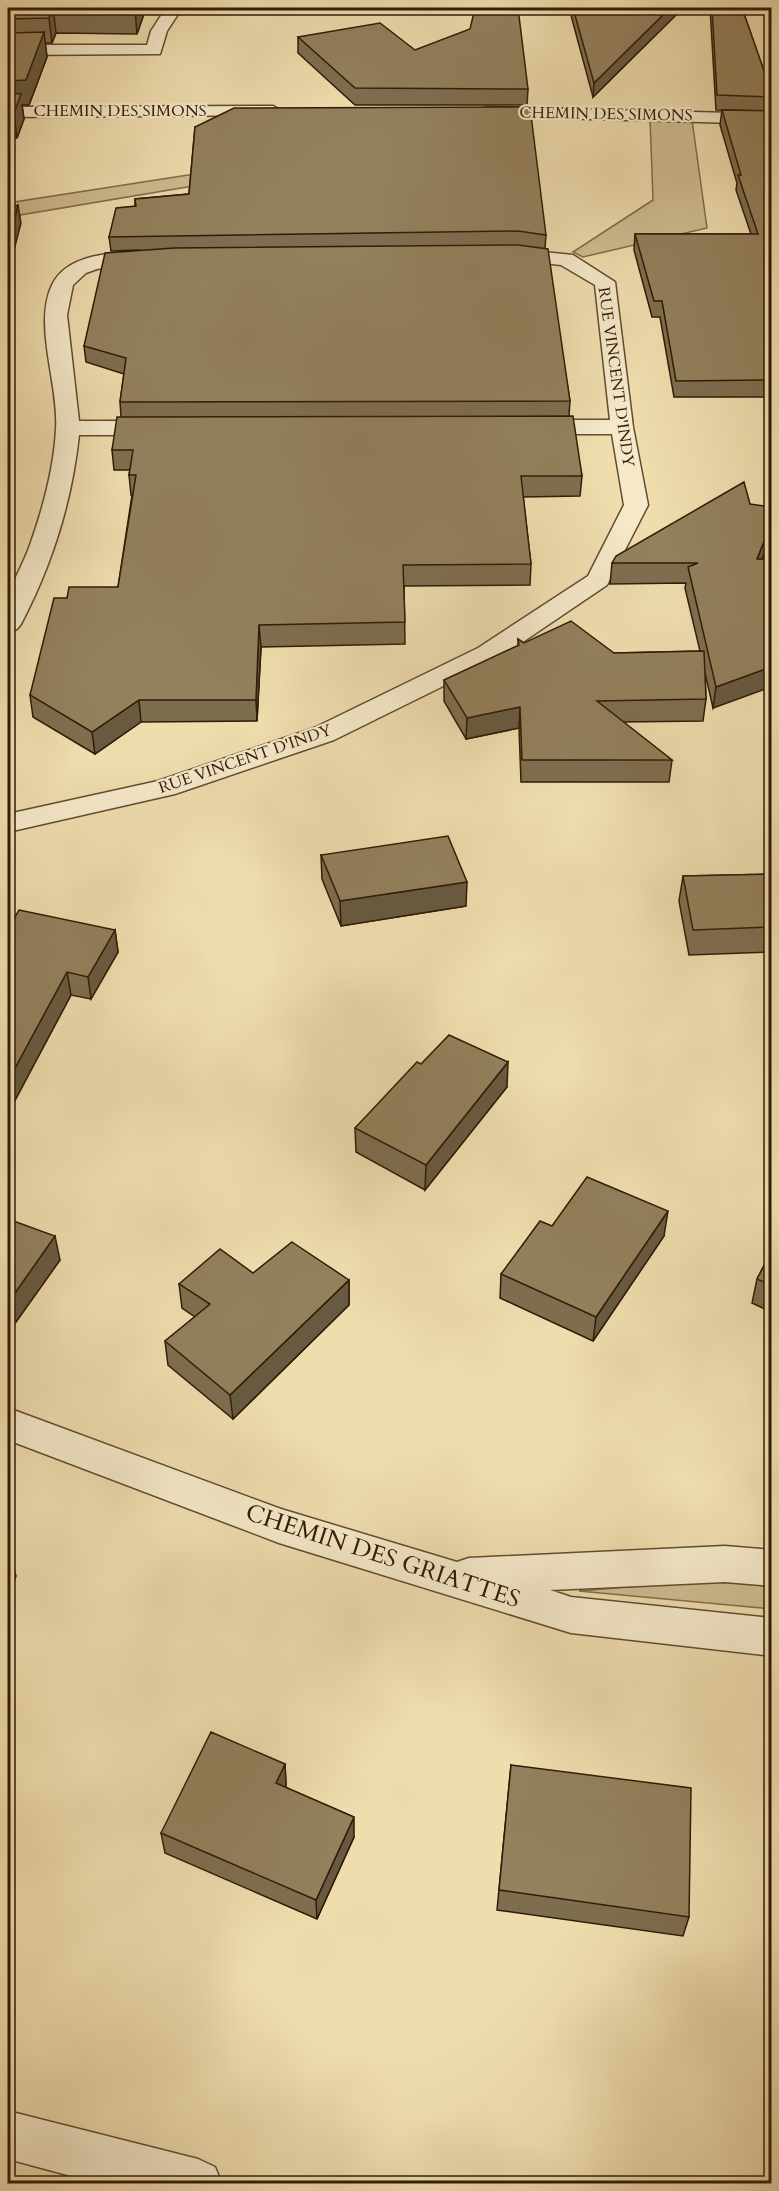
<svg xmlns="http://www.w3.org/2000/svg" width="779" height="2191" font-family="Cardo,serif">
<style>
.green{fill:#cfbc91;stroke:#806c4b;stroke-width:1.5}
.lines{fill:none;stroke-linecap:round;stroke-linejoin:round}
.minor-casing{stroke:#604c2f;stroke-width:3}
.minor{fill:#f5e9ca;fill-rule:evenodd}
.wall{fill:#7e6e50;stroke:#301b05;stroke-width:1.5}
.shaded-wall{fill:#675a41;stroke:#301b05;stroke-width:1.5}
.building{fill:#93805d;stroke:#301b05;stroke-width:1.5}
.labels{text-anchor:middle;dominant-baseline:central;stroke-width:4.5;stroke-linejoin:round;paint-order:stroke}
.far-street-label{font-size:16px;fill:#301b05;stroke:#f5e9ca}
.near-street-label{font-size:24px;fill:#301b05;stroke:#f5e9ca}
</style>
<rect width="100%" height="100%" fill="#efddae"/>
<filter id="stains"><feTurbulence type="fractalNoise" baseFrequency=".00333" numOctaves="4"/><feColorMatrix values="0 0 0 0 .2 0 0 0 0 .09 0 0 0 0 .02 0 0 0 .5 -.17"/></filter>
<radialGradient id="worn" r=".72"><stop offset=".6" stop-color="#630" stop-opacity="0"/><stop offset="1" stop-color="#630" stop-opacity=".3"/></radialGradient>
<path class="green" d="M 650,119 L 692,120 L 707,228 L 583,257 L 573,252 L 653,200 Z
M 279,161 L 211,183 L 8,217 L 8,203 Z
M 709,1580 L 771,1586 L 771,1609 L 579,1591 Z"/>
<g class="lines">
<g class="minor-casing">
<path id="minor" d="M 166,8 L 182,8 L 167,31 L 160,54 L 8,55 L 8,45 L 147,45 L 151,31 Z
M 273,106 L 282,111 L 279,115 L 8,117 L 8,107 Z
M 486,107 L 772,114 L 772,124 L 480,116 L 477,112 Z
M 505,248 L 573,255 L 615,282 L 633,427 L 648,505 L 607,585 L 496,660 L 334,740 L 175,794 L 8,832 L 8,814 L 158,781 L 314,728 L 478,648 L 588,576 L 624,505 L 612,434 L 530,434 L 522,432 L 519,427 L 522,422 L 530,420 L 610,420 L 595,285 L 561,265 L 498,258 L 495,254 L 498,250 Z
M 147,251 L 154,253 L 157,257 L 154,261 L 97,269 L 86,273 L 73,285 L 67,315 L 79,421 L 161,421 L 169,423 L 172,428 L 169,433 L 161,435 L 79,435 C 72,501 52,565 21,624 L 17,629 L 8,632 C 8,622 5,609 8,600 C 12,581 24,563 30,545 C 43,508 54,468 56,429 C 59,385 33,325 52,285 C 68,252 116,253 147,251 Z
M 8,1408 L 281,1509 L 457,1562 L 469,1558 L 725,1546 L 772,1550 L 772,1586 L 725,1582 L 550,1590 L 571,1597 L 772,1618 L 772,1656 L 571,1633 L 279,1543 L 8,1440 Z
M 8,2111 L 198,2159 L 215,2167 L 222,2184 L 101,2184 L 8,2159 Z"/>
</g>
<use href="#minor" class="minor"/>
</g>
<path class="wall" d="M 8,8 L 146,8 L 137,34 L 56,33 L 52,43 L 45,43 L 47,57 L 29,105 L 22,105 L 24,119 L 17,138 L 8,138 Z
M 569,8 L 683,8 L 593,97 Z
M 710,8 L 742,8 L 771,91 L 771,111 L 716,110 Z
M 298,37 L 415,50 L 528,89 L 527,105 L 355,105 L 298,53 Z
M 722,110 L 771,111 L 771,397 L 674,397 L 660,317 L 652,317 L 634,250 L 635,234 L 751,234 L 736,190 L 737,183 L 720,125 Z
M 195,127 L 546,235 L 545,248 L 570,401 L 569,416 L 582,476 L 580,496 L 523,497 L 531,564 L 530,585 L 404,586 L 405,644 L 261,647 L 257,721 L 141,722 L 95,754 L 33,717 L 30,695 L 67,598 L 118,587 L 132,495 L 131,495 L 129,475 L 130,470 L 114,470 L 112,450 L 121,417 L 120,402 L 124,374 L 86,362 L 84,346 L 139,250 L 111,251 L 109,237 L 135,206 L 135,199 L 189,194 Z
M 750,504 L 771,536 L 762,559 L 713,708 L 705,673 L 706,699 L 703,721 L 623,722 L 672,760 L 669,782 L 521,782 L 519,728 L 466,739 L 444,701 L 444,680 L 518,646 L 518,639 L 524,643 L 614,653 L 700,651 L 685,588 L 686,583 L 610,584 L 612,563 Z
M 321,855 L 466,906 L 341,926 L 322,879 Z
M 771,874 L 771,952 L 689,955 L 679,901 L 683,876 Z
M 8,929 L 115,930 L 118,952 L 91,999 L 71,995 L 13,1104 L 8,1103 Z
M 421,1064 L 507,1087 L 425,1190 L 356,1152 L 355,1128 Z
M 8,1219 L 60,1260 L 11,1329 L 8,1328 Z
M 552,1226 L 664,1236 L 593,1341 L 500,1298 L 501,1274 Z
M 771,1252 L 771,1312 L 752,1303 L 757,1279 Z
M 253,1273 L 349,1280 L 349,1305 L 233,1419 L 168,1365 L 165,1341 L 195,1317 L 182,1308 L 179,1284 Z
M 285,1764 L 286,1785 L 286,1787 L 354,1837 L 317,1919 L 165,1853 L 161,1833 Z
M 511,1765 L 689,1917 L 683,1936 L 497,1910 Z"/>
<path class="shaded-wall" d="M 53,8 L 56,33 L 52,43 L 49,18 Z
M 136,8 L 146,8 L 137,34 L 135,10 Z
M 670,8 L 683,8 L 593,97 L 594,83 Z
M 44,32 L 47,57 L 29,105 L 22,105 L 24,119 L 17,138 L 14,113 L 8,107 L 8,81 Z
M 18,205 L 21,223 L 8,273 L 8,245 Z
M 771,524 L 771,536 L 754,580 L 757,559 Z
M 259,625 L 261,647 L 257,721 L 256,700 Z
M 771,667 L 771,687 L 713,708 L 716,687 Z
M 139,700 L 141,722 L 95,754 L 92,732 Z
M 520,707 L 519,728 L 466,739 L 467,718 Z
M 467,882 L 466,906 L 341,926 L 340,901 Z
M 115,930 L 118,952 L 91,999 L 88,977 Z
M 67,972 L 71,995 L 13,1104 L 8,1081 Z
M 508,1062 L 507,1087 L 425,1190 L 426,1165 Z
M 668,1211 L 664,1236 L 593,1341 L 596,1317 Z
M 55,1236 L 60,1260 L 11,1329 L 8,1314 L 8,1303 Z
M 349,1280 L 349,1305 L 233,1419 L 230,1395 Z
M 10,1554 L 16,1576 L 8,1601 L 8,1561 Z
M 285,1764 L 286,1785 L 278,1804 L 276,1783 Z
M 354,1817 L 354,1837 L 317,1919 L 316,1900 Z"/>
<path class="building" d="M 8,8 L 136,8 L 135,10 L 53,8 L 49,18 L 8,19 Z
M 475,8 L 518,8 L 528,89 L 355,88 L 298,37 L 380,23 L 415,50 L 470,29 Z
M 573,8 L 670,8 L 594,83 Z
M 712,8 L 742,8 L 771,91 L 771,97 L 717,95 Z
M 44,32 L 26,80 L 8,81 L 8,33 Z
M 8,93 L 21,94 L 14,113 L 8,113 Z
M 530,107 L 546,235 L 518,231 L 109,237 L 116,208 L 136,206 L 135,199 L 189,194 L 195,127 L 234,108 Z
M 722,110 L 771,111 L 771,380 L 676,381 L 662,301 L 654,301 L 635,234 L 758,234 L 738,175 L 741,175 Z
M 18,205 L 8,245 L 8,210 Z
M 518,245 L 548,249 L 570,401 L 120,402 L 126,358 L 84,346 L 105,253 L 174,248 Z
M 573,416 L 582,476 L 521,476 L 531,564 L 403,565 L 405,622 L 259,625 L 256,700 L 139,700 L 92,732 L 30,695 L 54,598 L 67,598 L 69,587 L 118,587 L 136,475 L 129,475 L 133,450 L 112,450 L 117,417 Z
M 744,482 L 750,504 L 771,507 L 771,524 L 757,559 L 771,559 L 771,667 L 716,687 L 688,567 L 698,563 L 612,563 L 616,556 Z
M 571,621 L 614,653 L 704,651 L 706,699 L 597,701 L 672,760 L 522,760 L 520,707 L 467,718 L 444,680 L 519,645 L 518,639 L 524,643 Z
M 448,836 L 467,882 L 340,901 L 321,855 Z
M 771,874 L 771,927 L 693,930 L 683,876 Z
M 19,910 L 115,930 L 88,977 L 67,972 L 8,1081 L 8,929 Z
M 449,1035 L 508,1062 L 426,1165 L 355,1128 L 417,1062 L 421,1064 Z
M 587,1177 L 668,1211 L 596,1317 L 501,1274 L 540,1221 L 552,1226 Z
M 8,1219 L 55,1236 L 8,1303 Z
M 292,1242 L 349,1280 L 230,1395 L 165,1341 L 210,1304 L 179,1284 L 220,1249 L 253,1273 Z
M 771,1252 L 771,1285 L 757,1279 Z
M 8,1553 L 10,1554 L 8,1561 Z
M 211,1732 L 285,1764 L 276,1783 L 354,1817 L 316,1900 L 161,1833 Z
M 511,1765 L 691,1788 L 689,1917 L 499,1890 Z"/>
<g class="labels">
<g class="far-street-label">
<text x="120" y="111">CHEMIN DES SIMONS</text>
<text transform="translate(606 114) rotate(1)">CHEMIN DES SIMONS</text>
<text transform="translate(616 377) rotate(82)">RUE VINCENT D'INDY</text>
<text transform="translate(245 759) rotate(-19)">RUE VINCENT D'INDY</text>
</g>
<g class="near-street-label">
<text transform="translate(383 1556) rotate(18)">CHEMIN DES GRIATTES</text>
</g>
</g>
<rect width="779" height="2191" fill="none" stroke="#efddae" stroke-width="30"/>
<rect x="9" y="9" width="761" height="2173" fill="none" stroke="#301b05" stroke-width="3"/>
<rect x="15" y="15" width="749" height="2161" fill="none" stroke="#301b05" stroke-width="1.5"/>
<rect width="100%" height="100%" filter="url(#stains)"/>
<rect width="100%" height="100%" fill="url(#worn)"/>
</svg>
